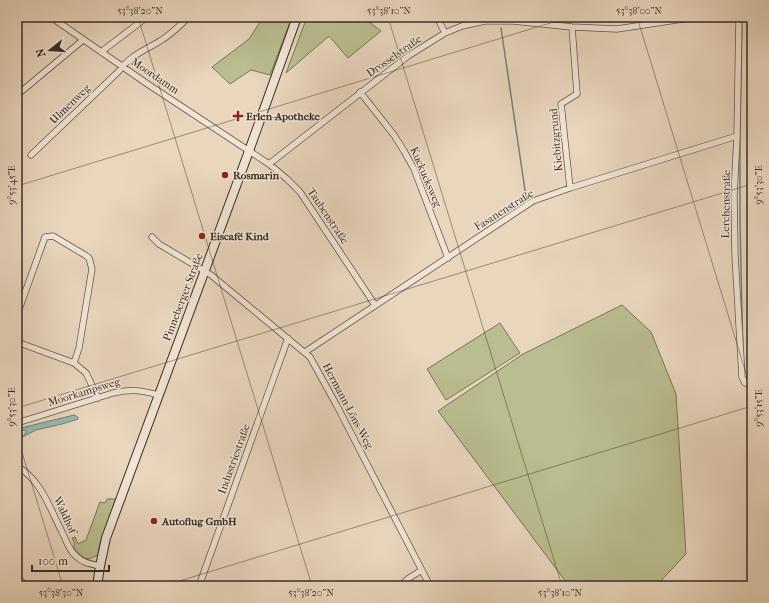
<svg xmlns="http://www.w3.org/2000/svg" width="769" height="603" font-family="'IM FELL French Canon',serif">
<style>
.green{fill:#babd8f;stroke:#7a755a}
.water{fill:#97b9b3;stroke:#72817b}
.lines{fill:none;stroke-linecap:round;stroke-linejoin:round}
.stream{stroke:#72817b;stroke-width:1.5}
.street-casing{stroke:#66574c;stroke-width:7}
.secondary-casing{stroke:#3a2d26;stroke-width:10}
.street{stroke:#f1e4d4;stroke-width:5.5}
.secondary{stroke:#f1e4d4;stroke-width:8}
.ticks{fill:none;stroke:#3a2d26;stroke-width:1;stroke-opacity:0.45}
.poi-dot{fill:#8f2418;stroke:#f1e4d4;stroke-width:1.5}
.labels{text-anchor:middle;dominant-baseline:central;stroke-width:3;stroke-linejoin:round;paint-order:stroke}
.street-label{font-size:11px;fill:#3a2d26;stroke:#f1e4d4}
.poi-label{font-size:11px;font-weight:bold;fill:#3a2d26;stroke:#f1e4d4;text-anchor:start}
.neatline{fill:none;stroke:#3a2d26;stroke-width:1.5}
.ticks-label{font-size:10px;text-anchor:middle;fill:#3a2d26}
</style>
<rect width="100%" height="100%" fill="#e9d6bd"/>
<filter id="stains"><feTurbulence type="fractalNoise" baseFrequency=".005" numOctaves="4"/><feColorMatrix values="0 0 0 0 .2 0 0 0 0 .09 0 0 0 0 .02 0 0 0 .5 -.17"/></filter>
<radialGradient id="worn" r=".72"><stop offset=".6" stop-color="#630" stop-opacity="0"/><stop offset="1" stop-color="#630" stop-opacity=".3"/></radialGradient>
<path class="green" d="M 263,17 L 292,17 L 270,75 L 251,70 L 230,84 L 212,67 L 249,39 Z
M 307,17 L 363,17 L 381,31 L 348,58 L 329,36 L 286,73 Z
M 622,305 L 651,332 L 676,394 L 686,554 L 656,586 L 569,586 L 438,411 L 523,354 Z
M 500,323 L 520,353 L 446,400 L 427,369 Z
M 107,499 L 116,499 L 100,544 L 98,555 L 89,559 L 84,558 L 74,549 L 74,542 L 72,538 L 75,537 L 78,544 L 86,540 L 100,502 L 105,503 Z"/>
<path class="water" d="M 74,415 L 78,417 L 78,419 L 62,424 L 36,430 L 17,440 L 17,435 L 22,436 L 25,434 L 26,431 L 25,430 L 18,431 L 17,429 Z"/>
<g class="lines">
<path class="stream" d="M 742,21 L 740,133 L 740,223 L 743,356
M 501,28 L 526,197"/>
<g class="street-casing">
<path id="street" d="M 51,17 L 149,85 L 269,164 L 287,179 L 300,192 L 375,305
M 437,17 L 445,33
M 739,17 L 737,136 L 734,196 L 735,255 L 742,377 L 745,383 L 752,384
M 101,52 L 147,17
M 360,92 L 394,135 L 404,151 L 414,169 L 448,258
M 17,95 L 83,40
M 31,155 L 118,72 C 130,55 144,51 160,41 C 171,35 180,25 189,17
M 269,164 L 408,56 L 445,33 L 462,26 L 485,21 L 513,21 L 572,27 L 617,29 L 696,17
M 570,188 L 561,104 L 577,94 L 572,27
M 152,237 L 159,244 L 211,275 L 310,357 L 337,406 L 430,586
M 17,315 L 45,237 L 53,236 L 85,255 L 89,258 L 92,269 L 79,348 L 74,363
M 17,342 L 74,363 L 86,373 L 98,398
M 305,352 L 533,201 L 570,188 L 737,136
M 17,423 L 113,393 C 130,389 141,390 158,395
M 17,466 C 42,481 50,509 63,534 C 67,542 69,551 77,557 C 83,563 91,564 100,566
M 17,576 L 25,586
M 199,586 L 288,338
M 400,586 L 409,578 L 422,570"/>
</g>
<g class="secondary-casing">
<path id="secondary" d="M 97,586 L 100,566 L 106,538 L 249,151 L 297,17"/>
</g>
<use href="#street" class="street"/>
<use href="#secondary" class="secondary"/>
</g>
<path class="ticks" d="M 138,17 L 312,586M 388,17 L 562,586M 637,17 L 752,393M 17,186 L 570,17M 17,408 L 752,184M 17,436 L 63,586M 163,586 L 752,406"/>
<g class="poi-dot">
<path d="M236 110h4v4h4v4h-4v4h-4v-4h-4v-4h4z"/>
<circle cx="225" cy="175" r="4"/>
<circle cx="202" cy="236" r="4"/>
<circle cx="154" cy="521" r="4"/>
</g>
<g class="labels">
<g class="street-label">
<text transform="translate(394 56) rotate(-35)">Drosselstraße</text>
<text transform="translate(155 76) rotate(34)">Moordamm</text>
<text transform="translate(70 104) rotate(-44)">Ulmenweg</text>
<text transform="translate(556 140) rotate(-95)">Kiebitzgrund</text>
<text transform="translate(426 177) rotate(67)">Kuckucksweg</text>
<text transform="translate(726 204) rotate(-89)">Lerchenstraße</text>
<text transform="translate(504 210) rotate(-32)">Fasanenstraße</text>
<text transform="translate(328 216) rotate(56)">Taubenstraße</text>
<text transform="translate(183 297) rotate(-69)">Pinneberger Straße</text>
<text transform="translate(84 392) rotate(-17)">Moorkampsweg</text>
<text transform="translate(348 406) rotate(62)">Hermann-Löns-Weg</text>
<text transform="translate(234 459) rotate(-70)">Industriestraße</text>
<text transform="translate(65 515) rotate(65)">Waldhof</text>
</g>
<g class="poi-label">
<text x="246" y="116">Erlen-Apotheke</text>
<text x="233" y="175">Rosmarin</text>
<text x="210" y="236">Eiscafé Kind</text>
<text x="162" y="521">Autoflug GmbH</text>
</g>
</g>
<rect width="769" height="603" fill="none" stroke="#e9d6bd" stroke-width="44"/>
<g transform="translate(50 50) rotate(253)" stroke="#f1e4d4" stroke-width="3" paint-order="stroke">
<path d="M0-3L7 15L0 10L-7 15Z" fill="#3a2d26"/>
<text y="-6" font-size="11" font-weight="bold" text-anchor="middle" fill="#3a2d26">N</text>
</g>
<path d="M32 565v6h77v-6" fill="none" stroke="#3a2d26" stroke-width="2"/>
<text x="38" y="565" font-size="12" fill="#3a2d26" stroke="#f1e4d4" stroke-width="3" paint-order="stroke">100 m</text>
<rect x="22" y="22" width="725" height="559" class="neatline"/>
<g class="ticks-label">
<text x="140" y="14">53°38'20"N</text>
<text x="389" y="14">53°38'10"N</text>
<text x="639" y="14">53°38'00"N</text>
<text transform="translate(11 185) rotate(-90)" y="4">9°53'45"E</text>
<text transform="translate(758 185) rotate(-90)" y="4">9°53'30"E</text>
<text transform="translate(11 407) rotate(-90)" y="4">9°53'30"E</text>
<text transform="translate(758 408) rotate(-90)" y="4">9°53'15"E</text>
<text x="61" y="596">53°38'30"N</text>
<text x="311" y="596">53°38'20"N</text>
<text x="560" y="596">53°38'10"N</text>
</g>
<rect width="100%" height="100%" filter="url(#stains)"/>
<rect width="100%" height="100%" fill="url(#worn)"/>
</svg>
